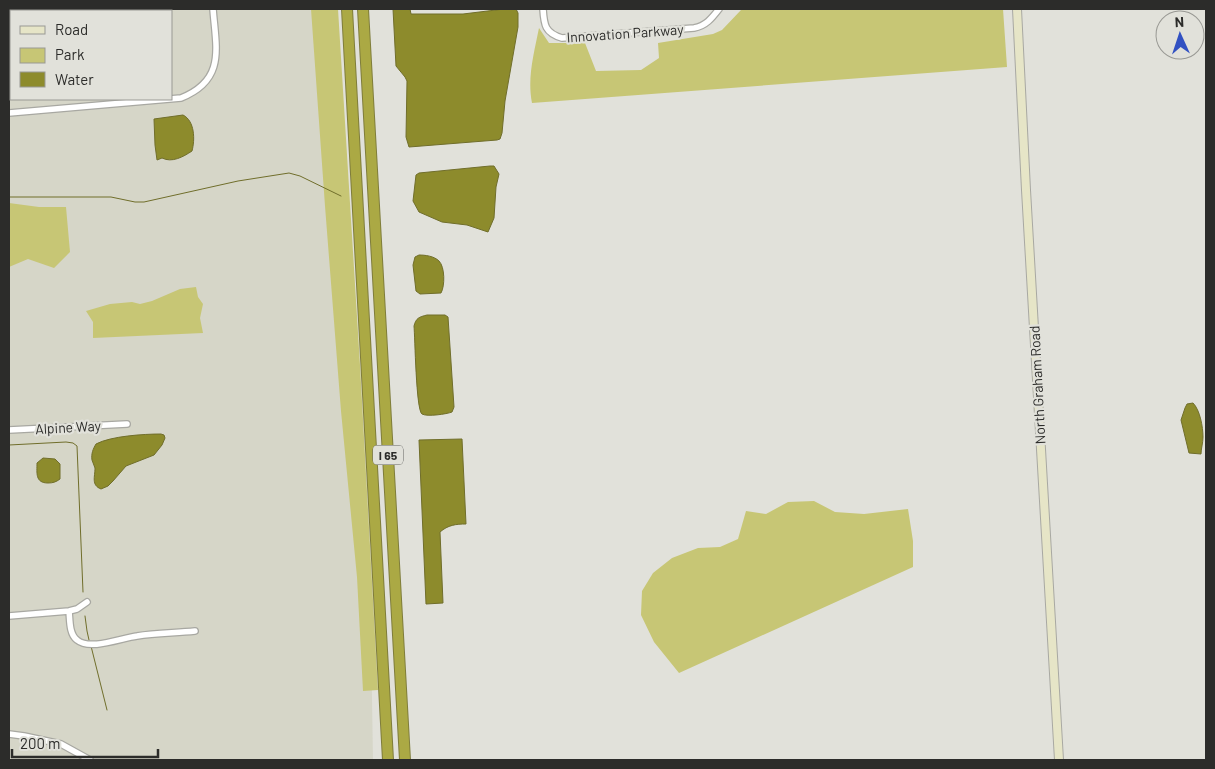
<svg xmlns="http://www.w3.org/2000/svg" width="1215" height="769" font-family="Barlow,sans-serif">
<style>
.built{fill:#d6d6c8;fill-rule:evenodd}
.green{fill:#c7c675}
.water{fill:#8d8b2c;stroke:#706e2b}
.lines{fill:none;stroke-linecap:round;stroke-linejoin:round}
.stream{stroke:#706e2b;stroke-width:1}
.street-casing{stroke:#a8a8a2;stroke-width:8}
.secondary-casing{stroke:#a8a8a2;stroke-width:10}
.highway-casing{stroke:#7f7d3b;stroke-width:12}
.street{stroke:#fff;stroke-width:5.5}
.secondary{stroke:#e6e5c7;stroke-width:8}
.highway{stroke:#aba944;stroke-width:10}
.labels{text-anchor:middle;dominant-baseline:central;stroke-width:4.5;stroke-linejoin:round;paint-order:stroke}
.shield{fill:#e1e1da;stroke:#62625f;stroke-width:1}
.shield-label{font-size:12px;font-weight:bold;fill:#2c2c2a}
.street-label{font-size:14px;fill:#2c2c2a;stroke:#e1e1da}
</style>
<rect width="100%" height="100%" fill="#e1e1da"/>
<path class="built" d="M 9,9 L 331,9 L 371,638 L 373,760 L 9,760 ZM 11,11 L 171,11 L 171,99 L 11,99 Z"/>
<path class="green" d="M 311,9 L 338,9 L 360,365 L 378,690 L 363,691 L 357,577 L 341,411 L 325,206 Z
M 755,9 L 1003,9 L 1007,67 L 532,103 C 527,78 534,53 539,28 L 549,43 L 585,43 L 596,71 L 641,70 L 659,58 L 658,43 L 713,34 L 722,30 L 741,10 Z
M 9,203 L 39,207 L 66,207 L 70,252 L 54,268 L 28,259 L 9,267 Z
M 196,287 L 198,297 L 203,304 L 200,318 L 203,333 L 93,338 L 93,322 L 86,311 L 110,304 L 132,302 L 140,304 L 152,301 L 180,289 Z
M 814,501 L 835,512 L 864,514 L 908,509 L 913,541 L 913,567 L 679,673 L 654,642 L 641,615 L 642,591 L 653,573 L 672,558 L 698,548 L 720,547 L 738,539 L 746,511 L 766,514 L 788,502 Z"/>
<path class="water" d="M 393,9 L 410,9 L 411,14 L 463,14 L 504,9 L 516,9 L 518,13 L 518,27 L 505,101 L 502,133 L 500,139 L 497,140 L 409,147 L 406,137 L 407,81 L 405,77 L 396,66 Z
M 183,115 C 195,121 195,140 192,151 C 183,157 172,163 162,158 L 157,160 L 155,145 L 154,119 Z
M 490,166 L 494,166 L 499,174 L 496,187 L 494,218 L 488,232 L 467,225 L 442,222 L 419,212 L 413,201 L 416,175 L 419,173 Z
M 419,255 C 425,255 434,256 439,261 C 445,267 445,286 441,293 L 420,294 L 416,291 L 413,265 L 415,257 Z
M 427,315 L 445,315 L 448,317 L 454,407 L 452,412 C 447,414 427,417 422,414 C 416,410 415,337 414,326 C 416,318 419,317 427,315 Z
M 1193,403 C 1200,410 1203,427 1203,437 C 1203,443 1201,449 1201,454 L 1189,453 L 1181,420 L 1185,408 L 1187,404 Z
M 161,434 L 164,435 L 165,438 L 162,445 L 154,455 L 126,466 L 113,481 L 108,486 L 101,489 C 91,485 95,477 95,468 C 94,465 93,463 92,460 C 91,454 93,449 96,444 C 111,436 144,434 161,434 Z
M 462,439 L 466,524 C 456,524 448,525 440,532 L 443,603 L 426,604 L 419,440 Z
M 43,458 L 55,459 L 60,464 L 60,479 C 56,482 53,483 48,483 C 35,483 37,473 37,463 Z"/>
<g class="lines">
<path class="stream" d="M 9,197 L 111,197 L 135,202 L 144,202 L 238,181 L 289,173 L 300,176 L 341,196
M 9,445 L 66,442 L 73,443 L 77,446 L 83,592
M 85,616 L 87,631 L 89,640
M 91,646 L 107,710"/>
<g class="street-casing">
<path id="street" d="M 543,9 C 544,25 545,33 562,38 L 694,28 C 706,26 712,18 719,9
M 9,113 L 181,98 C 226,80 216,48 213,9
M 9,430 L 127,424
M 69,611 C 70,620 69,634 77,640 C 90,651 121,638 137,636 C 156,633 176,633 195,631
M 9,616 L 69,611 L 77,609 L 87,602
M 9,734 L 24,736 L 61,744 L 90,760"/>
</g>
<g class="secondary-casing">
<path id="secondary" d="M 1017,9 L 1026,190 L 1059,760"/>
</g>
<g class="highway-casing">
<path id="highway" d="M 347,9 L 388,760
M 363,9 L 405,760"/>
</g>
<use href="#street" class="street"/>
<use href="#secondary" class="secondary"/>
<use href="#highway" class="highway"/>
</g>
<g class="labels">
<rect class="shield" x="373" y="445.5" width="30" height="19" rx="4"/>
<g class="shield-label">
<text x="388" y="455">I 65</text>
</g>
<g class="street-label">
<text transform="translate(625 33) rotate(-4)">Innovation Parkway</text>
<text transform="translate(1037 385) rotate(-93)">North Graham Road</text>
<text transform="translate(68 427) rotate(-3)">Alpine Way</text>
</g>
</g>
<rect width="1215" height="769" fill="none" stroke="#2c2c2a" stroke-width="20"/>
<rect x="10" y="10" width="162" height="90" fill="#e1e1da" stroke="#999994"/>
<rect x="20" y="26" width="25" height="8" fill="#e6e5c7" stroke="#999994"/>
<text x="55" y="35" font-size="15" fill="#2c2c2a">Road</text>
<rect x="20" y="48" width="25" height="15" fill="#c7c675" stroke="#999994"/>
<text x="55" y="60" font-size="15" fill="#2c2c2a">Park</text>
<rect x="20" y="72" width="25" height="15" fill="#8d8b2c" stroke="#999994"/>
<text x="55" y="85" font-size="15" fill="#2c2c2a">Water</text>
<g transform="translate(1180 35) rotate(357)"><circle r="24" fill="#e1e1da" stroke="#999994"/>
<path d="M0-4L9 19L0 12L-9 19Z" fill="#3251c2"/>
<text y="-8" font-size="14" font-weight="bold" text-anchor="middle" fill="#2c2c2a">N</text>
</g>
<path d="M12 749v8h146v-8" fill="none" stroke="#2c2c2a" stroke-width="2.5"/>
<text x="20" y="749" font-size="15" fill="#2c2c2a" stroke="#e1e1da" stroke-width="4" paint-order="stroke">200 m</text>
</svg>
